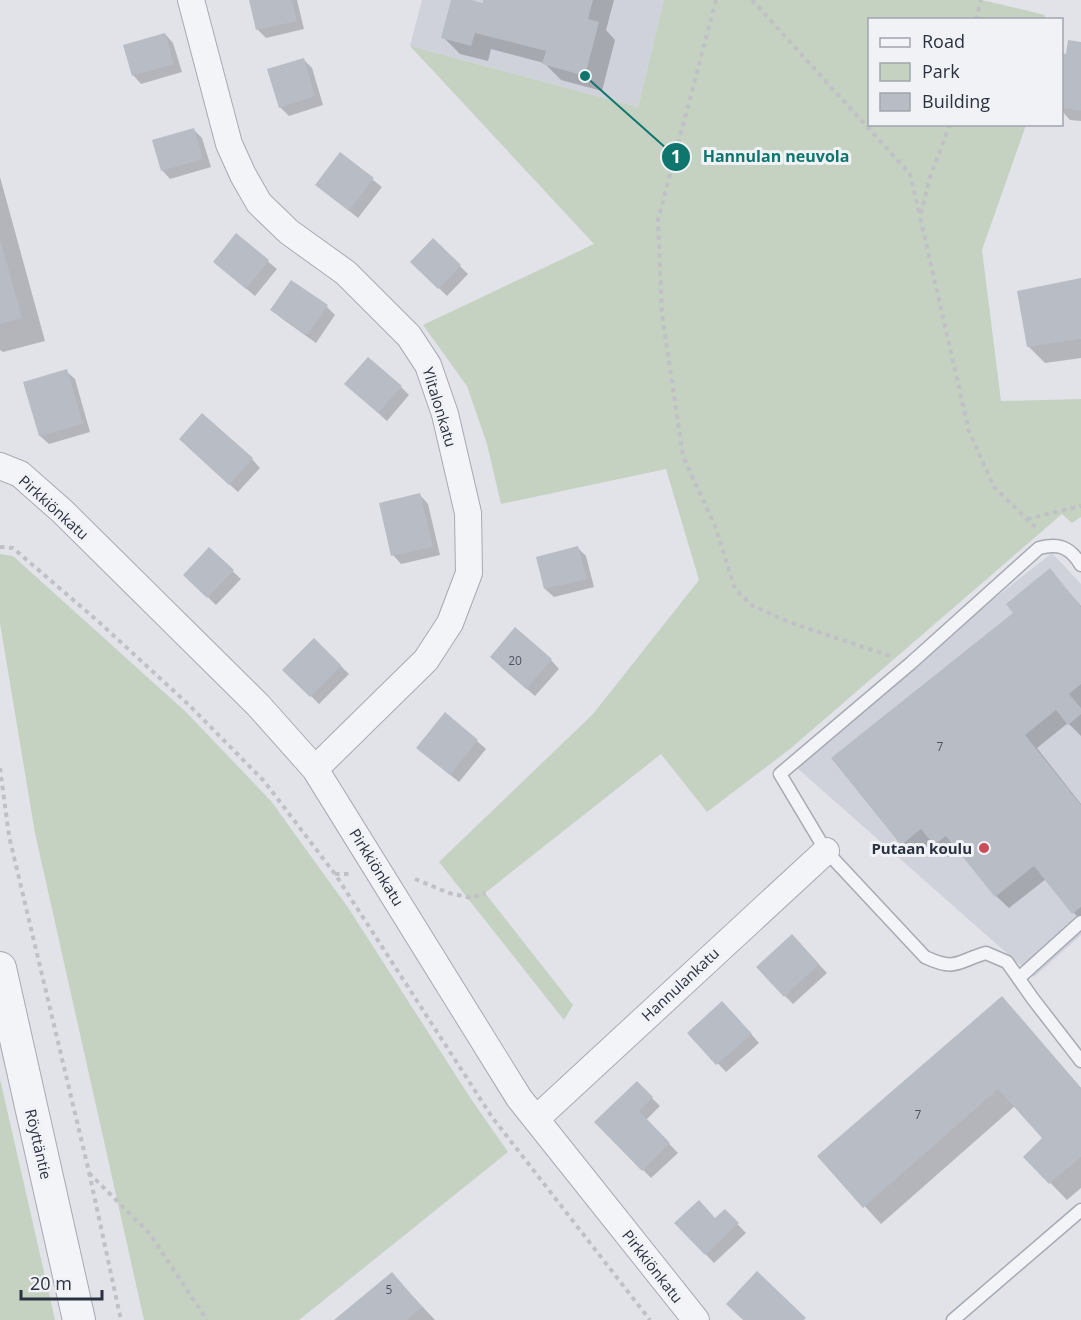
<svg xmlns="http://www.w3.org/2000/svg" width="1081" height="1320" font-family="'Open Sans',sans-serif">
<style>
.built{fill:#cfd2db}
.green{fill:#c5d2c2}
.shadow{fill:#0003}
.building{fill:#b8bcc5}
.lines{fill:none;stroke-linecap:round;stroke-linejoin:round}
.service-casing{stroke:#a6aab3;stroke-width:15}
.minor-casing{stroke:#a6aab3;stroke-width:28}
.tertiary-casing{stroke:#a6aab3;stroke-width:34}
.path{stroke:#bfc1c7;stroke-width:4;stroke-dasharray:4.5 4.5;stroke-linecap:butt}
.service{stroke:#f3f4f7;stroke-width:12}
.minor{stroke:#f3f4f7;stroke-width:26}
.tertiary{stroke:#f3f4f7;stroke-width:32}
.poi-dot{fill:#c94b58;stroke:#f0f2f6;stroke-width:2}
.labels{text-anchor:middle;dominant-baseline:central;stroke-width:6;stroke-linejoin:round;paint-order:stroke}
.number-label{font-size:12px;fill:#4e5461}
.street-label{font-size:15px;fill:#2a3140;stroke:#f0f2f6}
.poi-label{font-size:15px;font-weight:bold;fill:#2a3140;stroke:#f0f2f6;text-anchor:end}
.leader{fill:none;stroke:#0f766e;stroke-width:2}
.callout-dot{fill:#0f766e;stroke:#f0f2f6;stroke-width:2}
.mark-label{font-size:18px;text-anchor:middle;font-weight:bold;fill:#fff}
.callout-label{font-size:16px;text-anchor:middle;font-weight:bold;fill:#0f766e;stroke:#f0f2f6;stroke-width:6;stroke-linejoin:round;paint-order:stroke}
</style>
<rect width="100%" height="100%" fill="#e1e3e9"/>
<path class="built" d="M 422,0 L 664,0 L 638,107 L 410,46 Z
M 1052,553 L 1081,584 L 1081,935 L 1034,977 L 788,760 Z"/>
<path class="green" d="M 664,0 L 982,0 L 1045,15 L 1044,20 L 870,20 L 870,124 L 1026,125 L 982,250 L 1001,401 L 1081,399 L 1081,517 L 1072,523 L 1062,514 L 790,749 L 707,812 L 661,754 L 485,893 L 573,1005 L 564,1020 L 439,862 L 593,714 L 699,580 L 666,469 L 501,504 L 487,444 L 467,386 L 423,325 L 594,244 L 410,46 L 638,107 Z
M 0,554 L 13,556 L 186,712 L 271,801 L 349,909 L 471,1099 L 508,1152 L 299,1320 L 144,1320 L 35,833 L 0,623 Z
M 0,1079 L 55,1320 L 0,1320 Z"/>
<path class="shadow" d="M 250,0 L 297,0 L 304,29 L 266,38 L 258,30 Z
M 453,0 L 465,0 L 484,5 L 485,0 L 614,0 L 606,30 L 615,40 L 602,91 L 561,80 L 544,63 L 491,49 L 488,61 L 460,54 L 443,37 Z
M 165,34 L 173,43 L 182,72 L 141,84 L 133,75 Z
M 1081,43 L 1081,121 L 1070,120 L 1062,111 L 1062,55 L 1067,55 Z
M 303,59 L 312,68 L 323,105 L 289,116 L 280,107 Z
M 194,130 L 202,138 L 211,167 L 170,179 L 162,170 Z
M 340,154 L 382,187 L 358,218 L 317,185 Z
M 0,177 L 45,341 L 3,352 L 0,350 Z
M 236,235 L 277,269 L 255,296 L 215,262 Z
M 433,240 L 468,274 L 447,296 L 412,262 Z
M 1081,280 L 1081,358 L 1045,363 L 1028,346 Z
M 327,307 L 335,315 L 316,343 L 281,318 L 272,309 Z
M 66,371 L 75,379 L 90,432 L 49,444 L 40,436 L 25,383 Z
M 401,387 L 409,395 L 387,421 L 355,392 Z
M 189,448 L 252,459 L 260,468 L 238,492 Z
M 420,495 L 428,504 L 440,555 L 401,564 L 393,555 Z
M 578,548 L 586,556 L 594,587 L 554,597 L 545,589 Z
M 209,549 L 241,579 L 216,605 L 185,575 Z
M 1050,571 L 1081,606 L 1081,736 L 1068,723 L 1037,748 L 1081,804 L 1081,921 L 1046,879 L 1009,908 L 996,896 L 959,849 L 948,857 L 934,842 L 915,857 L 902,844 L 833,758 L 1015,613 Z
M 314,640 L 349,674 L 319,704 L 285,670 Z
M 551,660 L 559,669 L 535,696 L 500,666 Z
M 477,741 L 486,749 L 459,782 L 427,756 Z
M 801,945 L 827,973 L 793,1004 L 785,996 Z
M 731,1011 L 759,1043 L 726,1072 L 689,1033 Z
M 1018,1015 L 1081,1088 L 1081,1188 L 1067,1200 L 1025,1157 L 1045,1138 L 1015,1106 L 881,1224 L 819,1156 Z
M 637,1083 L 660,1106 L 646,1120 L 678,1153 L 651,1178 L 596,1122 Z
M 725,1211 L 746,1233 L 714,1263 L 676,1223 L 716,1220 Z
M 392,1274 L 435,1320 L 337,1320 Z"/>
<path class="building" d="M 249,0 L 292,0 L 297,21 L 256,30 Z
M 451,0 L 471,0 L 483,3 L 483,0 L 593,0 L 588,19 L 599,22 L 585,76 L 542,64 L 546,51 L 475,33 L 471,46 L 441,38 Z
M 165,33 L 174,64 L 132,76 L 123,45 Z
M 1068,40 L 1081,42 L 1081,111 L 1062,108 L 1062,53 L 1066,54 Z
M 304,58 L 315,96 L 279,108 L 267,69 Z
M 194,128 L 203,159 L 161,171 L 152,140 Z
M 340,152 L 374,178 L 349,211 L 315,185 Z
M 236,233 L 269,260 L 246,289 L 213,262 Z
M 433,238 L 461,265 L 438,289 L 410,262 Z
M 0,239 L 22,318 L 0,324 Z
M 1081,278 L 1081,339 L 1027,347 L 1017,291 Z
M 291,280 L 328,305 L 307,335 L 270,310 Z
M 368,357 L 402,386 L 378,413 L 344,384 Z
M 67,369 L 83,424 L 39,436 L 23,382 Z
M 202,413 L 253,458 L 229,485 L 179,439 Z
M 420,493 L 433,547 L 391,556 L 379,503 Z
M 578,546 L 587,579 L 544,589 L 536,557 Z
M 209,547 L 234,570 L 207,598 L 183,575 Z
M 1050,568 L 1081,607 L 1081,684 L 1069,694 L 1081,708 L 1081,714 L 1068,725 L 1056,710 L 1025,735 L 1081,805 L 1081,907 L 1072,914 L 1034,866 L 995,897 L 946,836 L 934,845 L 921,829 L 901,845 L 831,758 L 1013,613 L 1006,604 Z
M 515,627 L 552,659 L 526,689 L 490,657 Z
M 314,638 L 341,665 L 310,697 L 282,670 Z
M 445,712 L 478,740 L 450,775 L 416,748 Z
M 792,934 L 819,964 L 784,997 L 756,967 Z
M 1002,996 L 1081,1088 L 1081,1157 L 1049,1184 L 1023,1157 L 1042,1138 L 998,1089 L 863,1208 L 817,1156 Z
M 722,1001 L 752,1034 L 716,1065 L 687,1033 Z
M 637,1081 L 653,1097 L 639,1111 L 670,1143 L 642,1171 L 594,1122 Z
M 699,1200 L 715,1218 L 725,1209 L 739,1223 L 705,1255 L 674,1223 Z
M 757,1271 L 806,1318 L 804,1320 L 743,1320 L 726,1304 Z
M 392,1272 L 422,1307 L 406,1320 L 334,1320 Z"/>
<g class="lines">
<g class="service-casing">
<path id="service" d="M 1081,565 C 1070,547 1059,543 1039,548 L 911,663 L 780,774 L 826,851 L 925,957 C 957,972 957,961 986,953 L 1007,962 L 1033,999 L 1081,1061
M 1020,977 L 1081,922
M 953,1320 L 1081,1210"/>
</g>
<g class="minor-casing">
<path id="minor" d="M 191,0 L 229,144 L 243,175 L 259,203 L 289,232 L 346,273 L 409,336 L 428,365 L 445,414 L 468,513 L 469,573 L 450,623 L 426,660 L 315,769
M 0,466 L 20,474 L 62,511 L 258,705 L 315,769 L 519,1098 L 696,1320
M 536,1119 L 826,851"/>
</g>
<g class="tertiary-casing">
<path id="tertiary" d="M 0,968 L 79,1320"/>
</g>
<path class="path" d="M 716,0 L 658,220 L 662,315 L 683,456 L 715,526 L 735,589 L 753,606 L 789,622 L 890,656
M 752,0 L 910,174 L 920,216
M 976,20 L 981,0
M 950,124 L 930,177 L 920,217 L 969,431 L 994,487 L 1037,529
M 1027,519 L 1081,506
M 0,547 L 13,548 L 100,623 L 189,705 L 264,781 L 335,874 L 492,1117 L 650,1320
M 0,768 L 9,836 L 89,1172 L 121,1320
M 335,874 L 351,874
M 415,879 L 449,893 L 471,898 L 485,893
M 89,1173 L 150,1234 L 207,1320"/>
<use href="#service" class="service"/>
<use href="#minor" class="minor"/>
<use href="#tertiary" class="tertiary"/>
</g>
<circle class="poi-dot" cx="984" cy="848" r="6"/>
<g class="labels">
<g class="number-label">
<text x="515" y="660">20</text>
<text x="940" y="746">7</text>
<text x="918" y="1114">7</text>
<text x="389" y="1289">5</text>
</g>
<g class="street-label">
<text transform="translate(440 407) rotate(73)">Ylitalonkatu</text>
<text transform="translate(54 507) rotate(42)">Pirkkiönkatu</text>
<text transform="translate(377 867) rotate(58)">Pirkkiönkatu</text>
<text transform="translate(680 984) rotate(-43)">Hannulankatu</text>
<text transform="translate(39 1144) rotate(77)">Röyttäntie</text>
<text transform="translate(653 1266) rotate(52)">Pirkkiönkatu</text>
</g>
<g class="poi-label">
<text x="972" y="848">Putaan koulu</text>
</g>
</g>
<path class="leader" d="M585 76L676 157"/>
<g class="callout-dot">
<circle cx="585" cy="76" r="6"/>
<circle cx="676" cy="157" r="15"/>
</g>
<g class="mark-label">
<text x="676" y="163">1</text>
</g>
<g class="callout-label">
<text x="776" y="162">Hannulan neuvola</text>
</g>
<rect x="868" y="18" width="195" height="108" fill="#f0f2f6" stroke="#a1a5ad" stroke-width="1.5"/>
<rect x="880" y="38" width="30" height="9" fill="#f3f4f7" stroke="#a1a5ad" stroke-width="1.5"/>
<text x="922" y="48" font-size="18" fill="#2a3140">Road</text>
<rect x="880" y="63" width="30" height="18" fill="#c5d2c2" stroke="#a1a5ad" stroke-width="1.5"/>
<text x="922" y="78" font-size="18" fill="#2a3140">Park</text>
<rect x="880" y="93" width="30" height="18" fill="#b8bcc5" stroke="#a1a5ad" stroke-width="1.5"/>
<text x="922" y="108" font-size="18" fill="#2a3140">Building</text>
<path d="M21 1290v9h81v-9" fill="none" stroke="#2a3140" stroke-width="3"/>
<text x="30" y="1290" font-size="18" fill="#2a3140" stroke="#f0f2f6" stroke-width="4.5" paint-order="stroke">20 m</text>
</svg>
